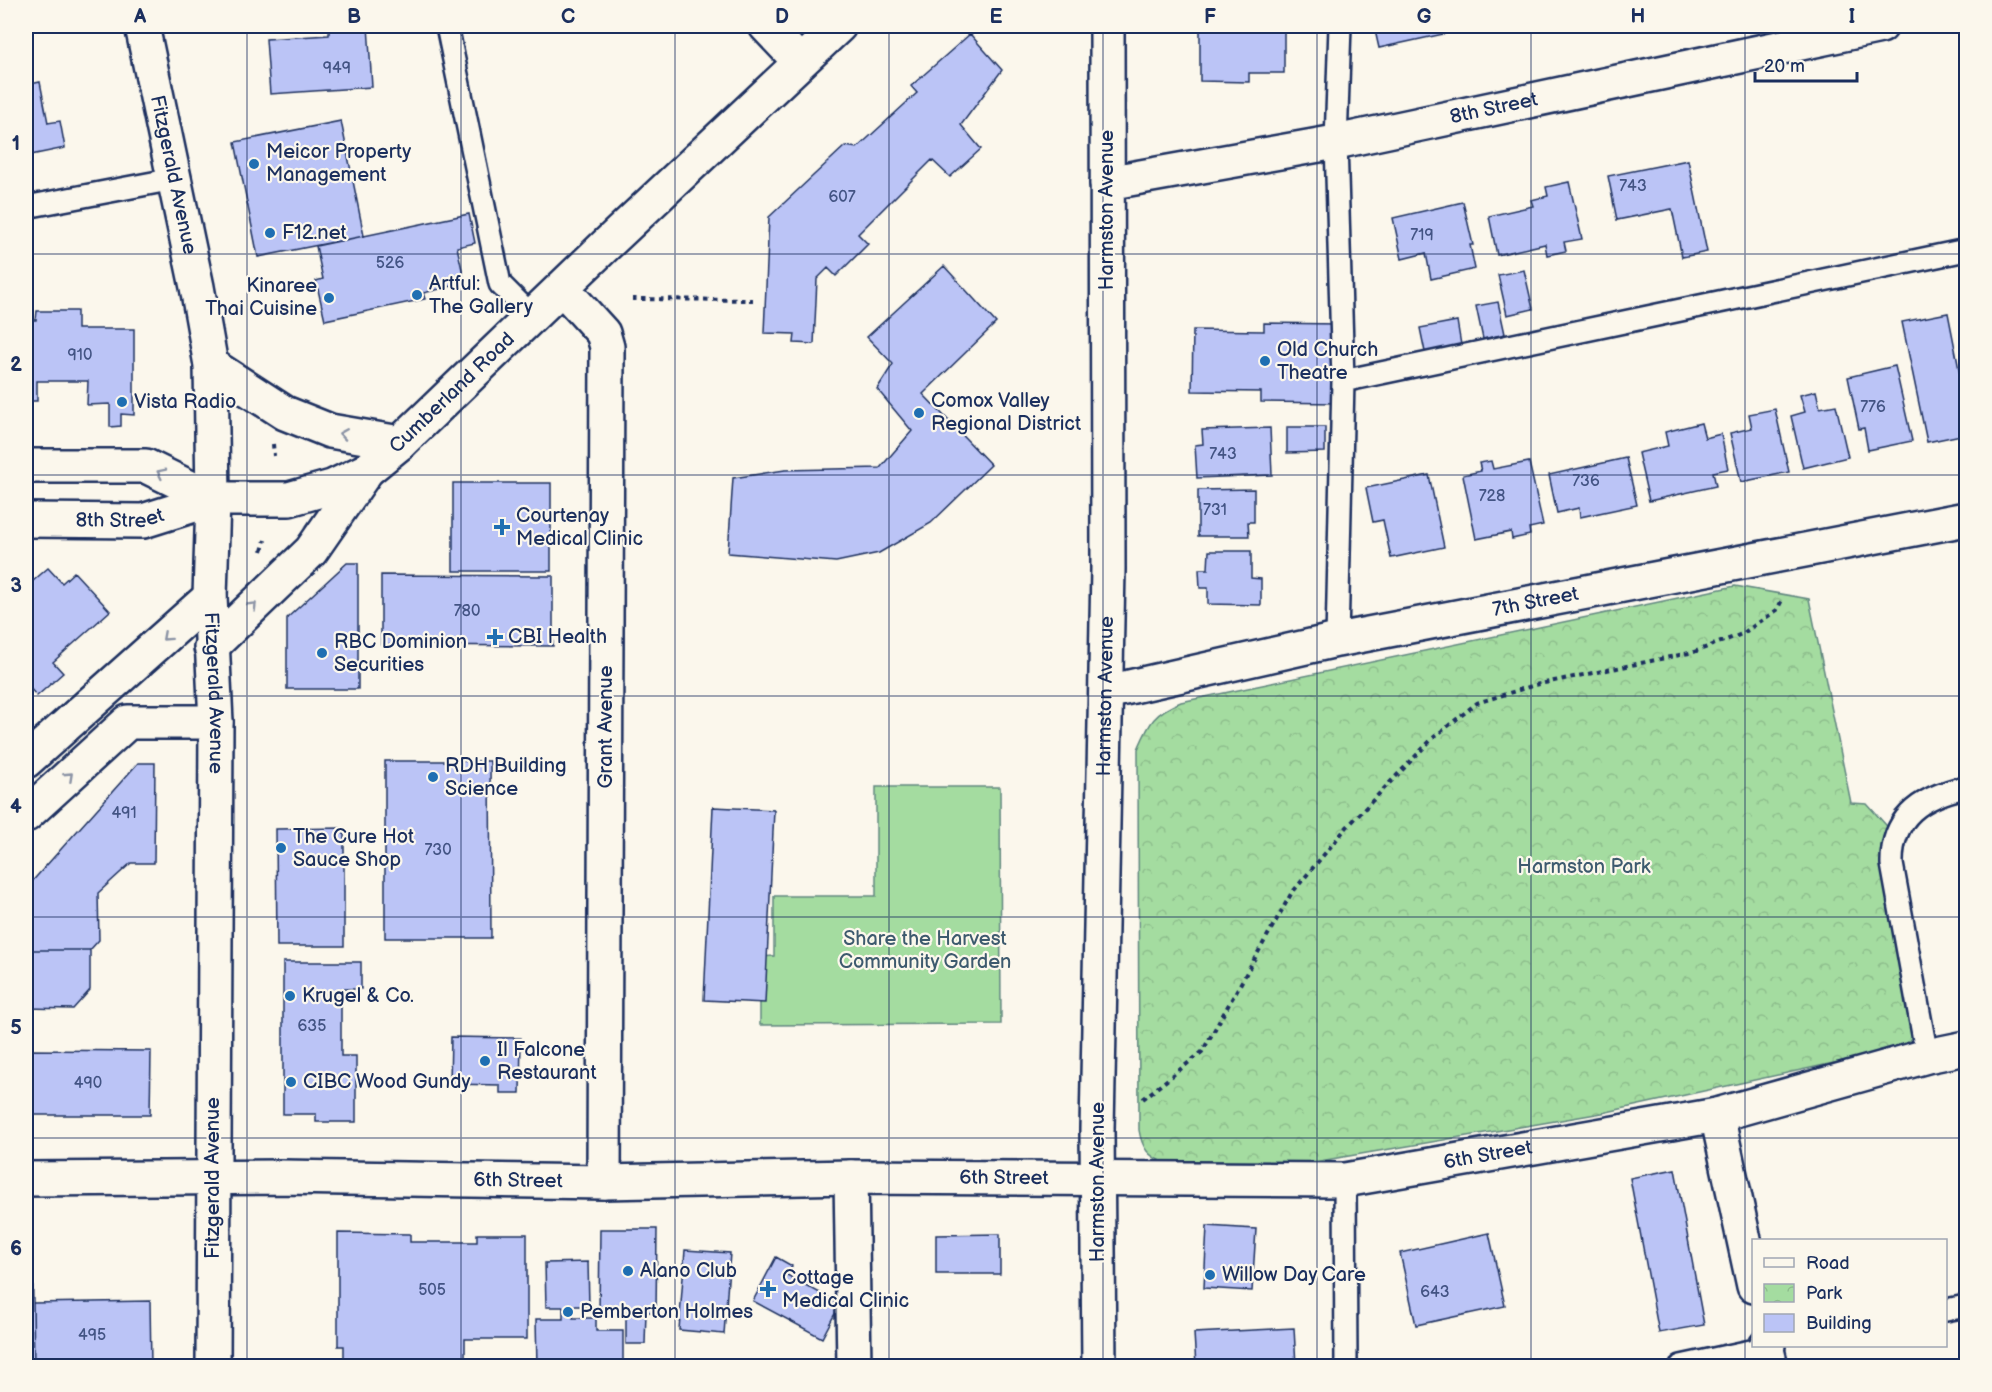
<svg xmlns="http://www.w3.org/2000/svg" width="1992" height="1392" font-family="'Balsamiq Sans',sans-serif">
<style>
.green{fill:#a4dca0;stroke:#60867f;stroke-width:1.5}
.park{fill:url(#park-crowns);stroke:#60867f;stroke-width:1.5}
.building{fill:#bbc4f6;stroke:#1b2f5e;stroke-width:1.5}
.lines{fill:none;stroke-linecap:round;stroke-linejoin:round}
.service-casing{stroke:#1b2f5e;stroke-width:26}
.minor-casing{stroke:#1b2f5e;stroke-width:38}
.tertiary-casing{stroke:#1b2f5e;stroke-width:38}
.path{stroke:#1b2f5e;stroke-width:4;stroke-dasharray:4.5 4.5;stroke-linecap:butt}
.service{stroke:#fbf7ec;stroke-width:21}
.minor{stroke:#fbf7ec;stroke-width:33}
.tertiary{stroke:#fbf7ec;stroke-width:33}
.oneway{stroke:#8b93a5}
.grid{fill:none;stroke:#1b2f5e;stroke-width:1.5;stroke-opacity:0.55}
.poi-dot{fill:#1f6fb2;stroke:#fbf7ec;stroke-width:2}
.labels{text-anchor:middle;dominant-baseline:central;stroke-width:4.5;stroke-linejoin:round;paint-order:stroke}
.number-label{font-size:16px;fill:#435484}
.street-label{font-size:20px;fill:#1b2f5e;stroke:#fbf7ec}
.poi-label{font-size:20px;fill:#1b2f5e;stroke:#fbf7ec;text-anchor:start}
.park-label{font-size:20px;fill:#3d5a6e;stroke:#fbf7ec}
.neatline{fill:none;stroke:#1b2f5e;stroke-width:2}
.grid-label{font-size:20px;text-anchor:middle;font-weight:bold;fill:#1b2f5e}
</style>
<defs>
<pattern id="park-crowns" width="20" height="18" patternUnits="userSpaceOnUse" patternTransform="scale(1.5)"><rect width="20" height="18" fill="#a4dca0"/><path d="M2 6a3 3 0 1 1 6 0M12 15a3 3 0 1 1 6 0" fill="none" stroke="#8dbd8c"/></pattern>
</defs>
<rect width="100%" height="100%" fill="#fbf7ec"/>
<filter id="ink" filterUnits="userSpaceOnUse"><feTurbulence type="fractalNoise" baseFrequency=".0167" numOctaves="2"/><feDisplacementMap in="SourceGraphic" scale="12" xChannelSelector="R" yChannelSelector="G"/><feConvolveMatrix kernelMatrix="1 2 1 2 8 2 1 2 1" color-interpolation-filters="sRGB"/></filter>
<g filter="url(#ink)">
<path class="green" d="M 876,787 L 1000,787 L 1001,1024 L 760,1025 L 760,957 L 774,956 L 774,896 L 876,896 Z"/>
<path class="park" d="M 1735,586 L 1809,599 L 1851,803 L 1867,804 L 1895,835 L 1921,1024 L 1906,1045 L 1889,1051 L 1602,1113 L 1308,1163 L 1166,1163 C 1148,1157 1142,1148 1139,1130 L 1138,749 C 1149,724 1153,713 1181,702 Z"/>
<path class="building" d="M 329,26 L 368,26 L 372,87 L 270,94 L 266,39 L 329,35 Z
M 1200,26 L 1284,26 L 1284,73 L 1249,73 L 1249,82 L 1200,81 Z
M 1374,26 L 1446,26 L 1448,33 L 1379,48 Z
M 970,34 L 1002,70 L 961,125 L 981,149 L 950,177 L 932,160 L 858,234 L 868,244 L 836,276 L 828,268 L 817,279 L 814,344 L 794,343 L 795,334 L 764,333 L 769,217 L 845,146 L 857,148 L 917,93 L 911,86 Z
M 40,82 L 48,123 L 60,121 L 65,148 L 26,156 L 26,85 Z
M 341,121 L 364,236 L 258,257 L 235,142 Z
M 1688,160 L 1707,252 L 1682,257 L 1672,209 L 1617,220 L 1608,176 Z
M 1569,182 L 1582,239 L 1564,242 L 1566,251 L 1547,255 L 1545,244 L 1497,255 L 1489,216 L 1533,206 L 1531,200 L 1548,196 L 1546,187 Z
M 1463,202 L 1473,245 L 1470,245 L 1475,269 L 1431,279 L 1426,253 L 1402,259 L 1393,218 Z
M 469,214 L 475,243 L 457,247 L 465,283 L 423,293 L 425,299 L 325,320 L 316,281 L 323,279 L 316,246 Z
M 944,266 L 996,323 L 923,394 L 991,465 L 931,523 L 879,553 L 836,562 L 728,553 L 733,478 L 785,470 L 880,468 L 912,431 L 877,389 L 893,364 L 867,337 Z
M 1524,270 L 1533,309 L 1507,315 L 1498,275 Z
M 1498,302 L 1505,334 L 1483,339 L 1476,306 Z
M 37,311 L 77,311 L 77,329 L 134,329 L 134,415 L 121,414 L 121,426 L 110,427 L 110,404 L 87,405 L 88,381 L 37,381 L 37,401 L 26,401 L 26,320 L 36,320 Z
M 1948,313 L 1966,405 L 1966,434 L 1927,442 L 1902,322 Z
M 1457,321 L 1461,345 L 1425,352 L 1420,328 Z
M 1264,323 L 1338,324 L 1337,403 L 1261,402 L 1261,392 L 1192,391 L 1193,330 L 1264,331 Z
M 1895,366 L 1912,441 L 1868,450 L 1864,428 L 1859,429 L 1848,377 Z
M 1816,391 L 1820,408 L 1836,405 L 1848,457 L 1803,468 L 1791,416 L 1805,412 L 1800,395 Z
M 1775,409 L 1789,472 L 1741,482 L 1730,433 L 1752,428 L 1749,414 Z
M 1701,423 L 1705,438 L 1721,434 L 1728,469 L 1713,472 L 1716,486 L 1649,501 L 1638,453 L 1668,446 L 1665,432 Z
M 1287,427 L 1325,427 L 1325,452 L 1287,453 Z
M 1270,428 L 1272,475 L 1197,478 L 1195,445 L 1203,444 L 1202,430 Z
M 1626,458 L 1637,505 L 1580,517 L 1579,508 L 1557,513 L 1549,475 Z
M 1491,461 L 1493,469 L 1529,462 L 1543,525 L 1529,528 L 1530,535 L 1512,539 L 1511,532 L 1476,539 L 1463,475 L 1481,471 L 1479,463 Z
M 1429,475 L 1444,547 L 1391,558 L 1383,520 L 1373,522 L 1366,488 Z
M 453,483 L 551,483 L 551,571 L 453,571 Z
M 1254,489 L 1254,522 L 1248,522 L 1249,536 L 1198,536 L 1198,490 Z
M 1209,551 L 1251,551 L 1251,578 L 1261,579 L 1261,605 L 1208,604 L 1208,588 L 1200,588 L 1199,569 L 1208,569 Z
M 347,563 L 358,563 L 358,689 L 287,689 L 287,618 Z
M 48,568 L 62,583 L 74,572 L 110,611 L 53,662 L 63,673 L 37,696 L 26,684 L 26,587 Z
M 381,575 L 553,576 L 553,646 L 381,645 Z
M 385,761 L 490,761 L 491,938 L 385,938 Z
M 138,763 L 155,763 L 154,863 L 131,863 L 98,893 L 99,940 L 90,950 L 27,950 L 28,886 Z
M 713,807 L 774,810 L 765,1003 L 704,1000 Z
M 344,828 L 344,946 L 277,946 L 276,829 Z
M 28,886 L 27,950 L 90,950 L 90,990 L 73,1009 L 26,1008 L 26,889 Z
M 283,962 L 361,962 L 361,989 L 341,989 L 341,1056 L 356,1056 L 356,1122 L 316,1122 L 316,1114 L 283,1114 Z
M 451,1037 L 521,1038 L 520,1093 L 500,1093 L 500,1085 L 450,1084 Z
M 26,1050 L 151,1051 L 150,1115 L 26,1115 Z
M 1675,1169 L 1704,1325 L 1659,1333 L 1630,1178 Z
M 1207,1226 L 1256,1229 L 1252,1291 L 1204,1288 Z
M 600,1229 L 657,1229 L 656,1312 L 646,1312 L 645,1344 L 626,1344 L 626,1315 L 599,1315 Z
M 338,1233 L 410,1234 L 410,1242 L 477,1242 L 477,1234 L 527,1234 L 527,1339 L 465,1339 L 465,1366 L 344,1366 L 344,1346 L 338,1346 Z
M 1489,1233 L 1505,1306 L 1416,1325 L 1400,1253 Z
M 1000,1234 L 1000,1274 L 936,1274 L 936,1235 Z
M 26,1242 L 32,1242 L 34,1366 L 26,1366 Z
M 685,1250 L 730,1253 L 724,1334 L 679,1330 Z
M 776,1257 L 792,1266 L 787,1275 L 840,1304 L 822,1338 L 753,1301 Z
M 588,1262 L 589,1306 L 573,1306 L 573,1318 L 596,1318 L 596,1331 L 623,1331 L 623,1366 L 537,1366 L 536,1319 L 563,1319 L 563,1307 L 546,1307 L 545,1263 Z
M 150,1301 L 151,1366 L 34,1366 L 33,1303 Z
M 1294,1328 L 1296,1366 L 1196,1366 L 1194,1333 Z"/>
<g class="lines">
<g class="service-casing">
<path id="service" d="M 447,26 L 500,284 L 532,316
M 26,207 L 174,179
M 1343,381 L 1966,250
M 1337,640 L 1343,381 L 1336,142 L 1340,26
M 1927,1056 L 1892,864 C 1891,816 1923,796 1966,787
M 1345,1180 L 1346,1366
M 1946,1310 L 1966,1306
M 1681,1366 L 1774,1346"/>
</g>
<g class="minor-casing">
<g id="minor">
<path d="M 766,26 L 800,62"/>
<path id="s1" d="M 1107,183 L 1336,142 L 1881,26"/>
<path d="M 562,288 L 603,333 L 607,347 L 604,1182"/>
<path id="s2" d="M 1107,692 L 1337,640 L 1966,519"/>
<path d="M 26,761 L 210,597"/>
<path d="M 26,815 L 128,722 L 216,722"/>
<path d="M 1717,1115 L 1754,1286"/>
<path d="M 851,1177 L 854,1366"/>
<path id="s3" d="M 26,1179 L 282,1177 L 604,1182 L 851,1177 L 1345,1180 L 1717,1115 L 1927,1056 L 1966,1048"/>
<path d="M 1766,1346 L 1771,1366"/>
<path id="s4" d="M 1099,1366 L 1097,1130 L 1108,569 L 1107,26"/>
</g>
</g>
<g class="tertiary-casing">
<g id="tertiary">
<path id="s5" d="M 142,26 L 197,287 L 211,365 L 213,499 L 210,597 L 216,722 L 213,1366"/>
<path d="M 211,365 L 285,413 L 330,431 L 400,443"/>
<path d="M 26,466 L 146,466 L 213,499"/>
<path id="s6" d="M 26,520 L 143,521 L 213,499 L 289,499 L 332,487 L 367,470"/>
<path id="s7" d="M 211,647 L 311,551 L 367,470 L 400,443 L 606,245 L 839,26"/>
</g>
</g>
<path class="path" d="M 632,299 L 753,300
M 273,444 L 274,456
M 262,551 L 265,540
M 1143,1099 L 1202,1052 L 1291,894 L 1347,827 L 1433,738 L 1477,703 L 1535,685 L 1694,652 L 1742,634 L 1777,610 L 1782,600"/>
<use href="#service" class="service"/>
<use href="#minor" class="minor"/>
<use href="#tertiary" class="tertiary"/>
</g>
<defs><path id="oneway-chevron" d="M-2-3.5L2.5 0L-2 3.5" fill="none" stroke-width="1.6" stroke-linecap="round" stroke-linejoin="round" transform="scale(1.5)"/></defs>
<g class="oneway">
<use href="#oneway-chevron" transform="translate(343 434) rotate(-171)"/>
<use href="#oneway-chevron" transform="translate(161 473) rotate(-154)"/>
<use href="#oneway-chevron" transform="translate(253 606) rotate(-45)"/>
<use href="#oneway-chevron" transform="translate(166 637) rotate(138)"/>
<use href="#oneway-chevron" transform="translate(69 776) rotate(-43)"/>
</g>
</g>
<path class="grid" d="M 247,26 L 247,1366M 461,26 L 461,1366M 675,26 L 675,1366M 889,26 L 889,1366M 1103,26 L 1103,1366M 1317,26 L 1317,1366M 1531,26 L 1531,1366M 1745,26 L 1745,1366M 26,254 L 1966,254M 26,475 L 1966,475M 26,696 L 1966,696M 26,917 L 1966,917M 26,1138 L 1966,1138"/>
<g class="poi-dot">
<circle cx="254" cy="164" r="6"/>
<circle cx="270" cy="233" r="6"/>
<circle cx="417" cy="295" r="6"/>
<circle cx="329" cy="298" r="6"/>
<circle cx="1265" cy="361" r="6"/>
<circle cx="122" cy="402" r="6"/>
<circle cx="919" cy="413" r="6"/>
<path d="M499 518h6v6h6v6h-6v6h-6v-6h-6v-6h6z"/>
<path d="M492 628h6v6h6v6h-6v6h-6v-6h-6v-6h6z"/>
<circle cx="322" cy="653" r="6"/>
<circle cx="433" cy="777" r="6"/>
<circle cx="281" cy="848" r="6"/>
<circle cx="290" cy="996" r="6"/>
<circle cx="485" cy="1061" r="6"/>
<circle cx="291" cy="1082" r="6"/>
<circle cx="628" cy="1271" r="6"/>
<circle cx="1210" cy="1275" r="6"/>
<path d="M765 1280h6v6h6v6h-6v6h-6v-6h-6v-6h6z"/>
<circle cx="568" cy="1312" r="6"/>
</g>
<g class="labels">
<g class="number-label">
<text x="337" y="68">949</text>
<text x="1633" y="186">743</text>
<text x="842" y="197">607</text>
<text x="1422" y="235">719</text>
<text x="390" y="263">526</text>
<text x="80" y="355">910</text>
<text x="1873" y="407">776</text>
<text x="1223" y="454">743</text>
<text x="1586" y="481">736</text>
<text x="1492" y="496">728</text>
<text x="1215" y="510">731</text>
<text x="467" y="611">780</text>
<text x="124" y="813">491</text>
<text x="438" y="850">730</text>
<text x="312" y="1026">635</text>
<text x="88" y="1083">490</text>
<text x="432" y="1290">505</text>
<text x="1435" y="1292">643</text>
<text x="92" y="1335">495</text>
</g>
<g class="street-label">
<text stroke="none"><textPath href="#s1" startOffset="394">8th Street</textPath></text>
<text stroke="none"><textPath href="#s5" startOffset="152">Fitzgerald Avenue</textPath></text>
<text transform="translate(1107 210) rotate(-90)">Harmston Avenue</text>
<text stroke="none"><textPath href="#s7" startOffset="352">Cumberland Road</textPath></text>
<text stroke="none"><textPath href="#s6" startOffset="94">8th Street</textPath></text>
<text stroke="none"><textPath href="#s2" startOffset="438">7th Street</textPath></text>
<text stroke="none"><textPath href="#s5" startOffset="674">Fitzgerald Avenue</textPath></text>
<text stroke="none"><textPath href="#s4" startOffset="670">Harmston Avenue</textPath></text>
<text transform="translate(606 727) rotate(-90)">Grant Avenue</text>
<text stroke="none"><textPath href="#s3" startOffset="1464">6th Street</textPath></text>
<text transform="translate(213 1178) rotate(-90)">Fitzgerald Avenue</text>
<text stroke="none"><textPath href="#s3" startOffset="978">6th Street</textPath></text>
<text stroke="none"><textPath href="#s3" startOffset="492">6th Street</textPath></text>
<text transform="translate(1098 1182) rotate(-90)">Harmston Avenue</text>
</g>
<g class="poi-label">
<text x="266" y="152">Meicor Property<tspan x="266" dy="23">Management</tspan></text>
<text x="282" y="233">F12.net</text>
<text x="429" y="284">Artful:<tspan x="429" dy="23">The Gallery</tspan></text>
<text x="317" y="286" text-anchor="end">Kinaree<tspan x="317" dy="23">Thai Cuisine</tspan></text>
<text x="1277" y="350">Old Church<tspan x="1277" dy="23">Theatre</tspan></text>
<text x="931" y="401">Comox Valley<tspan x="931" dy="23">Regional District</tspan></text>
<text x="134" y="402">Vista Radio</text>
<text x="516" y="516">Courtenay<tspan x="516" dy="23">Medical Clinic</tspan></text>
<text x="508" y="637">CBI Health</text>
<text x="334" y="642">RBC Dominion<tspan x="334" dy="23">Securities</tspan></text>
<text x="445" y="766">RDH Building<tspan x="445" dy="23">Science</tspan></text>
<text x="293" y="837">The Cure Hot<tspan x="293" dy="23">Sauce Shop</tspan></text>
<text x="302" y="996">Krugel &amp; Co.</text>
<text x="497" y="1050">Il Falcone<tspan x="497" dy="23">Restaurant</tspan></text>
<text x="303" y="1082">CIBC Wood Gundy</text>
<text x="640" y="1271">Alano Club</text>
<text x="1222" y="1275">Willow Day Care</text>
<text x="782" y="1278">Cottage<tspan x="782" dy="23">Medical Clinic</tspan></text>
<text x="580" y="1312">Pemberton Holmes</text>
</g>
<g class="park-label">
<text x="1584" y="867">Harmston Park</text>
<text x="925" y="939">Share the Harvest<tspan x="925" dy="23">Community Garden</tspan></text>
</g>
</g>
<rect width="1992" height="1392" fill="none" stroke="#fbf7ec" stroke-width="66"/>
<rect x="1752" y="1239" width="195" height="108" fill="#fbf7ec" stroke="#a1a7b3" stroke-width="1.5"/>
<rect x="1764" y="1258" width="30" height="9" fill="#fbf7ec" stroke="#a1a7b3" stroke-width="1.5"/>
<text x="1806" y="1269" font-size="18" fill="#1b2f5e">Road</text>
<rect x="1764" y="1284" width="30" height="18" fill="url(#park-crowns)" stroke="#a1a7b3" stroke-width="1.5"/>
<text x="1806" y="1299" font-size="18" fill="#1b2f5e">Park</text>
<rect x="1764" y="1314" width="30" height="18" fill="#bbc4f6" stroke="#a1a7b3" stroke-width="1.5"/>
<text x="1806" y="1329" font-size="18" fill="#1b2f5e">Building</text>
<path d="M1755 72v9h102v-9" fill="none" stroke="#1b2f5e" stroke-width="3"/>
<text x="1764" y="72" font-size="18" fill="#1b2f5e" stroke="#fbf7ec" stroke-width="4.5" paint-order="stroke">20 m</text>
<rect x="33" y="33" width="1926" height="1326" class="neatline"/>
<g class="grid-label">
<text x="140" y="23">A</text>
<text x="354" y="23">B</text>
<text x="568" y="23">C</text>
<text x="782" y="23">D</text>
<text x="996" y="23">E</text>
<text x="1210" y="23">F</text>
<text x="1424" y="23">G</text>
<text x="1638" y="23">H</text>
<text x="1852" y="23">I</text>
<text x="16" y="150">1</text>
<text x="16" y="371">2</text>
<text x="16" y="592">3</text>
<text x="16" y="813">4</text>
<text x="16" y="1034">5</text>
<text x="16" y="1255">6</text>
</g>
</svg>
